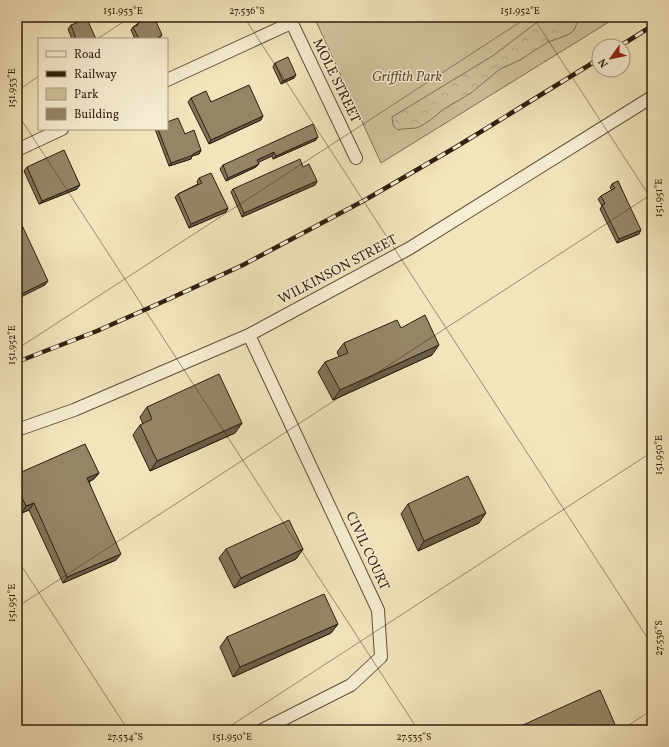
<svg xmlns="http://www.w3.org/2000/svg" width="669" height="747" font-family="Vollkorn,serif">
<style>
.green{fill:#d1c39d;stroke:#807155}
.forest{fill:url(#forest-crowns);stroke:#807155}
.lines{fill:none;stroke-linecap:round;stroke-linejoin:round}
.street-casing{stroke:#605038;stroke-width:14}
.street{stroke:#f7edd3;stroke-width:12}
.rail-casing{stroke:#301f0d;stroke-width:4.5}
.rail{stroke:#f7edd3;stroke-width:3;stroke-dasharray:9;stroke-linecap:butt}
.wall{fill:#807259;stroke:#301f0d}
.shaded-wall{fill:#685d48;stroke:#301f0d}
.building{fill:#958567;stroke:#301f0d}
.ticks{fill:none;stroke:#301f0d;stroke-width:1;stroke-opacity:0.45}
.labels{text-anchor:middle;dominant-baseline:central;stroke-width:3;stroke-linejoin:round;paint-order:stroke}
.park-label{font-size:14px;font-style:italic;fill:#605038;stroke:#f7edd3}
.street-label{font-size:14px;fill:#301f0d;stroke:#f7edd3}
.neatline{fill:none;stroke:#301f0d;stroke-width:1.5}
.ticks-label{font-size:10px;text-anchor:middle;fill:#301f0d}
</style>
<defs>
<pattern id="forest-crowns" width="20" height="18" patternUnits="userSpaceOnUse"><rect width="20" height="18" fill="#d1c39d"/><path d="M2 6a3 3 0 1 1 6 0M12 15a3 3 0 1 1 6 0" fill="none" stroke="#b4a786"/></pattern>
</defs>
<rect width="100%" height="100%" fill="#f2e4bb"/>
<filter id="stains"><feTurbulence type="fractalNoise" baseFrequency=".005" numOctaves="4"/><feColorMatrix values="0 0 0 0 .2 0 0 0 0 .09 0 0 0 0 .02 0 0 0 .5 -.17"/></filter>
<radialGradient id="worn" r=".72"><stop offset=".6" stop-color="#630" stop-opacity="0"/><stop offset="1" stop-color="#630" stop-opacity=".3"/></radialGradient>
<path class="green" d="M 314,17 L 617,17 L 381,163 Z"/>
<path class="forest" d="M 544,17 L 575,17 L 577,23 L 574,30 L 571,33 L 565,36 L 548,42 L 520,60 L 500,69 L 471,93 L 444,109 L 429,121 L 421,126 L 416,128 L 402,129 L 399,130 C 392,127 393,124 392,117 L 494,55 Z"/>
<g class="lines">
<g class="street-casing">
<path id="street" d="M 289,17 L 356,158
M 167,80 L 291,23
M 17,150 L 62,129
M 249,335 L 378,610 L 381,657 L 351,685 L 262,730
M 17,430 L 74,410 L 249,335 L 410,248 L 652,97"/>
</g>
<use href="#street" class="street"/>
<g class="rail-casing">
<path id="rail" d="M 620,46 L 652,26
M 17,362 L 97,331 L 169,299 L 243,265 L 365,200 L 456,147 L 599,59"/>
</g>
<use href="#rail" class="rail"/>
</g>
<path class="wall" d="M 138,23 L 160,38 L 159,39 L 135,39 L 131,30 L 133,27 L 136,25 Z
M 71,25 L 96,39 L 72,39 L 68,29 Z
M 275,63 L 294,78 L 281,84 L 273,67 Z
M 191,98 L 211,102 L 261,120 L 209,144 L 188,102 Z
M 155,129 L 167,129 L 185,134 L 201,150 L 199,154 L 192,156 L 191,159 L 169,166 Z
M 316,140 L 273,159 L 272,156 L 258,162 L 259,164 L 256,167 L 226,181 L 220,169 L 223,165 Z
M 27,167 L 77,189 L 39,204 L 24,171 Z
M 199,178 L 228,208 L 226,212 L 189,228 L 175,197 L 178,194 L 198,184 L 197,182 Z
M 317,181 L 315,185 L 242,217 L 231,192 L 233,189 Z
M 618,181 L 639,234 L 617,243 L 600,209 L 602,206 L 598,199 L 601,196 L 612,190 L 610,188 L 612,184 Z
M 401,328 L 432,355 L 333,400 L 318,372 L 325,362 L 339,357 L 337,352 L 344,343 Z
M 147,407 L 242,423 L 235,433 L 150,471 L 133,435 L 140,425 L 143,424 L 140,417 Z
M 99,473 L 94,479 L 89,482 L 116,560 L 63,583 L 29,510 L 22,513 L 17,504 L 17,474 Z
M 408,504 L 479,523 L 418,551 L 401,514 Z
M 226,549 L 303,549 L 296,559 L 234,588 L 219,558 Z
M 338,624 L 331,633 L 233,677 L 220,647 L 227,637 Z"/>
<path class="shaded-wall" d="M 162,35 L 159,39 L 156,39 Z
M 296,75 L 294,78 L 281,84 L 283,81 Z
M 263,116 L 261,120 L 209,144 L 211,140 Z
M 318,137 L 316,140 L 273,159 L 276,156 Z
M 201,150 L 199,154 L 192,156 L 191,159 L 169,166 L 171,163 Z
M 274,152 L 272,156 L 255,164 L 257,160 Z
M 259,164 L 256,167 L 226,181 L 228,178 Z
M 317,181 L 315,185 L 242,217 L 244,213 Z
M 80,185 L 77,189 L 39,204 L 42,201 Z
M 228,208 L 226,212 L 189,228 L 191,224 Z
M 641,230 L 639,234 L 617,243 L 619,239 Z
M 48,281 L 45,285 L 17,299 L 17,296 Z
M 439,345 L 432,355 L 333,400 L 340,390 Z
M 242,423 L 235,433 L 150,471 L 157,461 Z
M 99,473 L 94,479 L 82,484 L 87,478 Z
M 34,503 L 29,510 L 22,513 L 26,506 Z
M 486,513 L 479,523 L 418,551 L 424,541 Z
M 303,549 L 296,559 L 234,588 L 241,578 Z
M 121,554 L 116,560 L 63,583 L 67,577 Z
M 338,624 L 331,633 L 233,677 L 240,667 Z"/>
<path class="building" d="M 152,17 L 154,17 L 162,35 L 156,39 L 139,39 L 133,27 L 138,25 L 138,23 Z
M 87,19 L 96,39 L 76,39 L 71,25 Z
M 288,57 L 296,75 L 283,81 L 275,63 Z
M 249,85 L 263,116 L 211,140 L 191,98 L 206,91 L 211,102 Z
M 178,118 L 185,134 L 194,130 L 201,150 L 193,154 L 193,155 L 171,163 L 158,129 L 167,129 L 167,122 Z
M 313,124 L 318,137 L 276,156 L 274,152 L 257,160 L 259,164 L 228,178 L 223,165 Z
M 64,150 L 80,185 L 42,201 L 27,167 Z
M 300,159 L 303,167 L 309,164 L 317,181 L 244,213 L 233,189 Z
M 211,173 L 228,208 L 191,224 L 178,194 L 202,183 L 199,178 Z
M 618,181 L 641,230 L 619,239 L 602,205 L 605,204 L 601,196 L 615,188 L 612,184 Z
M 20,221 L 48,281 L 17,296 L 17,222 Z
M 425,315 L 439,345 L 340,390 L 325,362 L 348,353 L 344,343 L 397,320 L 401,328 Z
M 219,374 L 242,423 L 157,461 L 140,425 L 152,419 L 147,407 Z
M 85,444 L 99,473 L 87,478 L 121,554 L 67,577 L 34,503 L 26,506 L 17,487 L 17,474 Z
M 468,476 L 486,513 L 424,541 L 408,504 Z
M 289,520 L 303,549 L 241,578 L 226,549 Z
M 324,594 L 338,624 L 240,667 L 227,637 Z
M 600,690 L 617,729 L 615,730 L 512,730 Z"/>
<path class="ticks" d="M 244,17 L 652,645M 533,17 L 652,200M 97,39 L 131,17M 17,91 L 39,76M 17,113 L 418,730M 17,349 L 528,17M 17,559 L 128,730M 17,607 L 652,194M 224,730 L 652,452M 621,730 L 652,710"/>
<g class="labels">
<g class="park-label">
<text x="407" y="77">Griffith Park</text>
</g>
<g class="street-label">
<text transform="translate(336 81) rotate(64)">MOLE STREET</text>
<text transform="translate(338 270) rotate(-28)">WILKINSON STREET</text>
<text transform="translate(367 551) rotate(65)">CIVIL COURT</text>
</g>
</g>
<rect width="669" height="747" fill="none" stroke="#f2e4bb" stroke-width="44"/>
<rect x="38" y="38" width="130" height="92" fill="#f7edd3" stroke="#a79b84"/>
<rect x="46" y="51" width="20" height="6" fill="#f7edd3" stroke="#a79b84"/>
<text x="74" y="58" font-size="12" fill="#301f0d">Road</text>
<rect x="46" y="71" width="20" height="6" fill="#301f0d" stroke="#a79b84"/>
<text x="74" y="78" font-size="12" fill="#301f0d">Railway</text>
<rect x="46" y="88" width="20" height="12" fill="#d1c39d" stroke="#a79b84"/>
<text x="74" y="98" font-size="12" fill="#301f0d">Park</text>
<rect x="46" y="108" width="20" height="12" fill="#958567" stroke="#a79b84"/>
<text x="74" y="118" font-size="12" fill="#301f0d">Building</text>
<g transform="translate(611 58) rotate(237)"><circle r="19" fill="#f7edd3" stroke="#a79b84"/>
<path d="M0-3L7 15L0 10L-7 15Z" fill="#8f2418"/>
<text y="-6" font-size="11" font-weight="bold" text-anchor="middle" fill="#301f0d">N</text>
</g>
<rect x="22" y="22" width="625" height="703" class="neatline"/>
<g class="ticks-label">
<text x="123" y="14">151.953°E</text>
<text x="247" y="14">27.536°S</text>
<text x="520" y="14">151.952°E</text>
<text transform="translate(11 88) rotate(-90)" y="4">151.953°E</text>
<text transform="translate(658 198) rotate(-90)" y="4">151.951°E</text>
<text transform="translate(11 345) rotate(-90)" y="4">151.952°E</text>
<text transform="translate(658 455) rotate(-90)" y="4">151.950°E</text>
<text transform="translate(11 603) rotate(-90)" y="4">151.951°E</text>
<text transform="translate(658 638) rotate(-90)" y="4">27.536°S</text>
<text x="125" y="740">27.534°S</text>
<text x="232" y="740">151.950°E</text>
<text x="414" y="740">27.535°S</text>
</g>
<rect width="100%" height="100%" filter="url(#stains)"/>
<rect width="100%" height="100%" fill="url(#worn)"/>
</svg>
